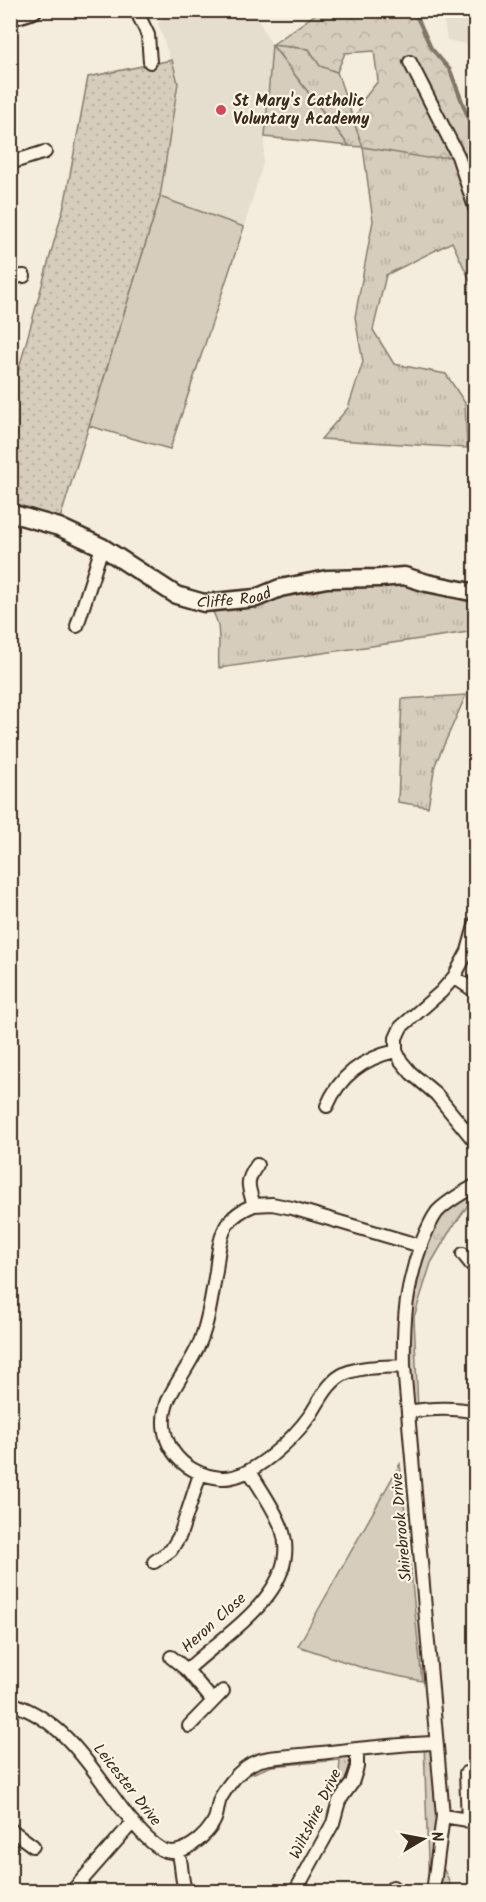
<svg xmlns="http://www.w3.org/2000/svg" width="486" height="1902" font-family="Kalam,sans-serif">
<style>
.built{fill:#e5ddce}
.grass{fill:url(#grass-tufts);stroke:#887c6e;stroke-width:1.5}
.forest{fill:url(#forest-crowns);stroke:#887c6e;stroke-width:1.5}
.park{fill:#d6cdbd;stroke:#887c6e;stroke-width:1.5}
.garden{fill:url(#garden-dots);stroke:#887c6e;stroke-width:1.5}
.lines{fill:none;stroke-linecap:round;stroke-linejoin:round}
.stream{stroke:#817466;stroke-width:4}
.street-casing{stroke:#3b2a1e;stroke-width:16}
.secondary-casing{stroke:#3b2a1e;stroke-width:21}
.street{stroke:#fcf5e5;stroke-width:12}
.secondary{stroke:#fcf5e5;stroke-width:16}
.poi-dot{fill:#d1495b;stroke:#fcf5e5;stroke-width:2}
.labels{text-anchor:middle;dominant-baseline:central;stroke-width:4.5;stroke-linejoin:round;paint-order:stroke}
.poi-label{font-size:16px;font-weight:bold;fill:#3b2a1e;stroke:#fcf5e5;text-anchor:start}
.street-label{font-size:16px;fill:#3b2a1e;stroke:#fcf5e5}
</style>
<defs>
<pattern id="grass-tufts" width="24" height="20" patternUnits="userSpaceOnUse" patternTransform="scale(1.5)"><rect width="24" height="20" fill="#d6cdbd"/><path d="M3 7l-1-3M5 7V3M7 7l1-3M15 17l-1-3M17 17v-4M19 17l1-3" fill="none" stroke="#b9b0a2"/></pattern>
<pattern id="forest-crowns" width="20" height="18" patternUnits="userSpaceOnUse" patternTransform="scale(1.5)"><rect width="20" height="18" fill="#d6cdbd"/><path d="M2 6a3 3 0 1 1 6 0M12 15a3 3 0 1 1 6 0" fill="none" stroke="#b9b0a2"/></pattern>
<pattern id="garden-dots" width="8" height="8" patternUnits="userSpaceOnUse" patternTransform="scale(1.5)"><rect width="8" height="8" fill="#d6cdbd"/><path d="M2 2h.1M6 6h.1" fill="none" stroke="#b9b0a2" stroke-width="1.8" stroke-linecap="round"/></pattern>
</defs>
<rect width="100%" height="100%" fill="#f4eddd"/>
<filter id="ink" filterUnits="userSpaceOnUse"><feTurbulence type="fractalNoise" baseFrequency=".0167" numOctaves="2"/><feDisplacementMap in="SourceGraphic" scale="12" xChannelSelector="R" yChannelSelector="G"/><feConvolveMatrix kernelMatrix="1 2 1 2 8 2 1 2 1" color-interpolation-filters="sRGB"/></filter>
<g filter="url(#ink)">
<path class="built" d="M 171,11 L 253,11 L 272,45 L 263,164 L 244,227 L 160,197 L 178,83 L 158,23 Z
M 442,11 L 475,11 L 475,46 L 447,40 Z"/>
<path class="grass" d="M 272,45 L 309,49 L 320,66 L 337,72 L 363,147 L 458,156 L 475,204 L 475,291 L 452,242 L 386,275 L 373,330 L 394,364 L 446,374 L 465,403 L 467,448 L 321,439 L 348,408 L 363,362 L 355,317 L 373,221 L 363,147 L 349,146 Z
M 401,582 L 468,600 L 474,606 L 475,631 L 219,668 C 217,648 224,623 209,607 L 312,586 Z
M 466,695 L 435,765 L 428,807 L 398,802 L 402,699 Z
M 475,1185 L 475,1199 L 468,1205 L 448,1234 L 431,1263 L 414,1317 L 418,1410 L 409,1412 L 405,1314 L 437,1212 Z
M 424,1743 L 436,1743 L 438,1858 L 448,1878 L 452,1891 L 429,1891 Z
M 357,1749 L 357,1767 L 333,1823 L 327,1816 L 339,1775 L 340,1760 L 272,1766 L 246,1776 L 237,1775 L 252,1763 Z"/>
<path class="forest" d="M 320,11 L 414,11 L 431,48 L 450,70 L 475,138 L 475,204 L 458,156 L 427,158 L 363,147 L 354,123 L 363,100 L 378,81 L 374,51 L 345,53 L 337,72 L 320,66 L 309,49 L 272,45 Z"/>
<path class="park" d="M 272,45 L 349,146 L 265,137 Z
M 160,197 L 244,227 L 170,449 L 89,426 Z
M 400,1464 L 422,1681 L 369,1670 L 298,1646 Z"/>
<path class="garden" d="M 172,60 L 178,83 L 160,197 L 60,519 L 11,502 L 11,397 L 65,202 L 88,77 Z"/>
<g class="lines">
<path class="stream" d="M 414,10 L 431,48 L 450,70 L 476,138"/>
<g class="street-casing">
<path id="street" d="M 136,10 L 148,35 L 150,62
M 410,62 L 458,156 L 476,211
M 10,163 L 45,152
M 10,277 L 24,276
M 77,626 L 102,547
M 476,922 L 468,951 L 454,977 L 441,992 L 401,1027 L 396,1038 L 396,1051 L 401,1061 L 411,1073 L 436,1094 L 476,1143
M 454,977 L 476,992
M 327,1106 C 340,1075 364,1058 396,1051
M 257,1165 C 245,1182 248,1186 254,1205 C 244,1209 235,1214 228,1223 C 219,1237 218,1255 216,1271 C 212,1294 209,1320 200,1342 C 192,1362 178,1379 169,1398 C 152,1438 180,1475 221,1478 C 252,1480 294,1438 311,1414 C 320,1400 329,1380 346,1373 C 364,1366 386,1367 404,1366
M 254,1205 L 272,1204 L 292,1208 L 421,1246
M 463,1254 L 471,1264 L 476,1266
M 409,1412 C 432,1408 452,1407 476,1412
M 154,1562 L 171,1550 L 180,1535 L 200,1474
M 171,1657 L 187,1670 L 213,1701
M 187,1670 C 223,1635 303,1590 282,1529 C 275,1509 261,1490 250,1472
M 10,1703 C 65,1720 90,1767 123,1810 C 134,1824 146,1840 161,1849 C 180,1860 208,1836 215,1819 C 218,1812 217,1804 221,1797 C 228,1785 239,1771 251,1764 C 265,1756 285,1757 300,1755 C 345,1751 390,1744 436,1743
M 189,1726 L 223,1691
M 466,1773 L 468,1821
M 443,1816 L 474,1821
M 10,1829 L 33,1846
M 178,1852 C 183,1865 180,1878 186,1892
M 393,1887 L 397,1892
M 75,1888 L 133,1822
M 295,1892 L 333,1823 L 339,1801 L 352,1783 L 357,1767 L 357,1749
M 433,1892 L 443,1816 L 404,1366 C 403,1320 406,1285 422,1242 C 426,1232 431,1220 437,1212 C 447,1201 463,1193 476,1185"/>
</g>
<g class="secondary-casing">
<g id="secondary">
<path d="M 10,17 L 33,10"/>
<path id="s1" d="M 10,513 L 59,527 L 102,547 L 176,595 L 204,603 L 256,598 L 280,588 L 327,579 L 379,578 L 404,576 L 427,583 L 476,593"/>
</g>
</g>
<use href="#street" class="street"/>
<use href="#secondary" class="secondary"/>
</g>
</g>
<circle class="poi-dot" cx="221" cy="110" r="6"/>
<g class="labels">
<g class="poi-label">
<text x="233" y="101">St Mary's Catholic<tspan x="233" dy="18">Voluntary Academy</tspan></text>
</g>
<g class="street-label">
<text stroke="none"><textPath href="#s1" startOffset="246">Cliffe Road</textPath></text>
<text transform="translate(402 1527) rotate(-95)">Shirebrook Drive</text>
<text transform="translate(214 1623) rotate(-42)">Heron Close</text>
<text transform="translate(127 1785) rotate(52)">Leicester Drive</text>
<text transform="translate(316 1814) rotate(-64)">Wiltshire Drive</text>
</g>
</g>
<rect width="486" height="1902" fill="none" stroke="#fcf5e5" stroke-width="36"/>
<rect x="18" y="18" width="450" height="1866" fill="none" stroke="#3b2a1e" stroke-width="2" filter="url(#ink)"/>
<g transform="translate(423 1839) rotate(80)" stroke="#fcf5e5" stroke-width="4.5" paint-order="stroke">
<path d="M0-4.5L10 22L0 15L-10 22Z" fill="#3b2a1e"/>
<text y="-9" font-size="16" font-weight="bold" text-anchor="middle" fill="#3b2a1e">N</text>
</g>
</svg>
